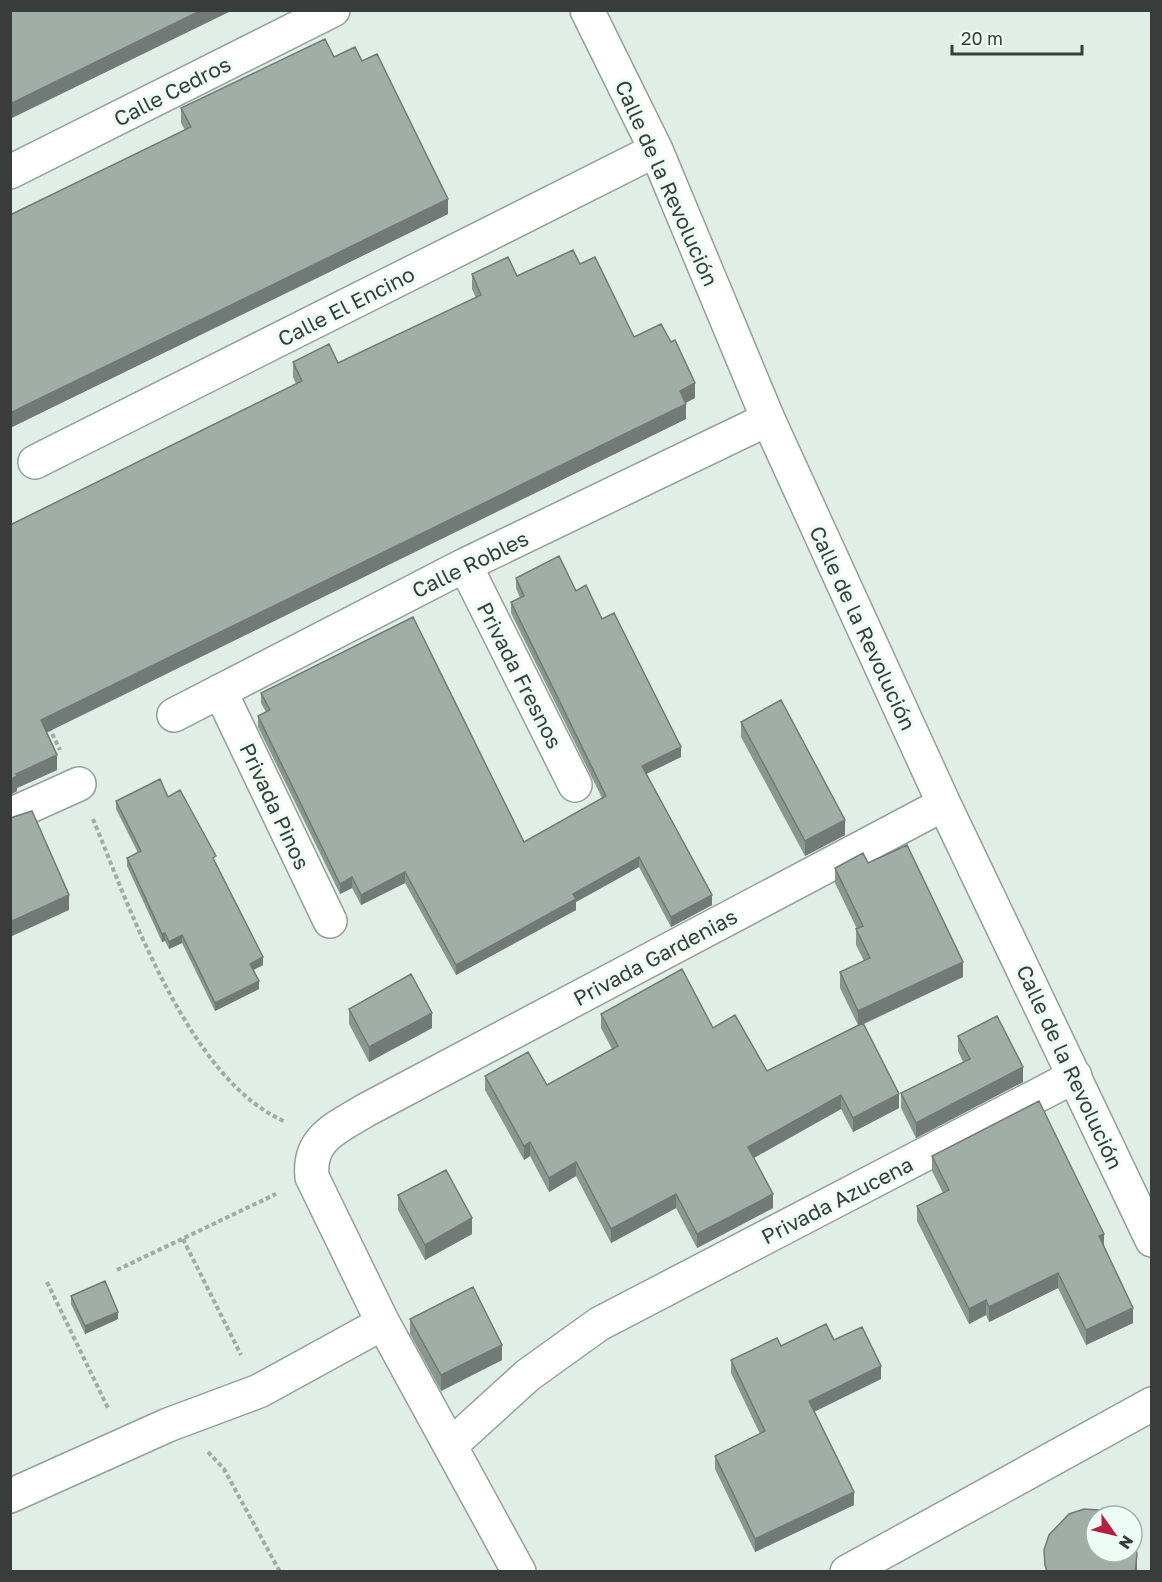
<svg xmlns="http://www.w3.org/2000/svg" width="1162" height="1582" font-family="'Golos Text',sans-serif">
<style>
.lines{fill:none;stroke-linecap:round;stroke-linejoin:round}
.minor-casing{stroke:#93a099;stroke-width:36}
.path{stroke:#a1aba6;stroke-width:4;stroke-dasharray:4.5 3;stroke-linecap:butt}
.minor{stroke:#fff;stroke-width:33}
.wall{fill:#8a9690}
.shaded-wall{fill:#717a76}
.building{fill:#a1aea8;stroke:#717a76;stroke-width:1.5}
.labels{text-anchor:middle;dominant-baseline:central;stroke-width:6;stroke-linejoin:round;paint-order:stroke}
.street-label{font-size:21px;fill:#383d3b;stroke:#edfcf5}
</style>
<rect width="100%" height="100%" fill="#e0eee7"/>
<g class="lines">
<g class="minor-casing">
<path id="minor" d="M 587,10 L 656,150 L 768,419 L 944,804 L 1152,1240
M 10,172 L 333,10
M 35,462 L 656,150
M 465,565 L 575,785
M 220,691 L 330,921
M 174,715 L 465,565 L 768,419
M 10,815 L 79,784
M 451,1445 L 528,1375 L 599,1324 L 1075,1076
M 10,1496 L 168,1425 L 259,1391 L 383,1323
M 519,1572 L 383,1323 L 312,1177 C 308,1138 337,1128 366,1110 L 944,804
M 847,1572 L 1152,1404"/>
</g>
<path class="path" d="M 49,727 L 60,750
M 93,819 C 130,909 190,1082 286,1122
M 183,1239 L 241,1355
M 117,1270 L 276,1194
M 47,1282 L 108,1408
M 208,1452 L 224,1469 L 280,1572"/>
<use href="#minor" class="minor"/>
</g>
<path class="wall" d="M 334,57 L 362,61 L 448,214 L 10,428 L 10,215 L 185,130 L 181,123 L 181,108 Z
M 580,264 L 634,337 L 695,398 L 685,403 L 686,419 L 46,733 L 57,770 L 17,788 L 17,791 L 10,795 L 10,525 L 296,384 L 293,377 L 293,362 L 338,363 L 476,298 L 472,289 L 472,274 L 517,276 Z
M 516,578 L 576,591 L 602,619 L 681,757 L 646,774 L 712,905 L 671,927 L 639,867 L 576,902 L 576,910 L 456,975 L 405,883 L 361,905 L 352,888 L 340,894 L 258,727 L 258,716 L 266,712 L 261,703 L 261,693 L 524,842 L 602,798 L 511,613 L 511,602 L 520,598 L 516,588 Z
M 741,722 L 845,835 L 805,856 L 741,737 Z
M 168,797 L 216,863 L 263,965 L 254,970 L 259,989 L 215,1011 L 182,943 L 169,949 L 165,941 L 162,942 L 127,866 L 127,858 L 138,853 L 116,809 L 116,801 Z
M 868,863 L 963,977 L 864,1024 L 899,1108 L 853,1132 L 841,1109 L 754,1158 L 773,1208 L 697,1248 L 676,1208 L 611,1243 L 576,1176 L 549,1192 L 530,1156 L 524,1160 L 485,1090 L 485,1076 L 547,1085 L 612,1049 L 601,1028 L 601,1014 L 713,1028 L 767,1071 L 858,1025 L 840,988 L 840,972 L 864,961 L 856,945 L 856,929 L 857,929 L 835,883 L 835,868 Z
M 349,1009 L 432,1028 L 369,1062 L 349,1024 Z
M 958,1036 L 1023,1082 L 916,1138 L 901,1108 L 901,1093 L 963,1062 L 958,1051 Z
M 932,1156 L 1104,1245 L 1133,1323 L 1086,1345 L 1058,1288 L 989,1322 L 986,1315 L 969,1324 L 917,1221 L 917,1206 L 943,1193 L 932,1171 Z
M 398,1195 L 472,1234 L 425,1260 L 398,1210 Z
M 71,1296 L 118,1319 L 85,1334 L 71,1304 Z
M 410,1319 L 502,1360 L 441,1391 L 410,1334 Z
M 834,1340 L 881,1379 L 814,1412 L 854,1505 L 755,1552 L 715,1469 L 715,1456 L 760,1434 L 731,1373 L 731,1360 L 781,1346 Z"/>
<path class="shaded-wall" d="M 202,10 L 233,10 L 10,119 L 10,104 Z
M 448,199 L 448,214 L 10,428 L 10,413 Z
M 695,383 L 695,398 L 680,406 L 680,391 Z
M 686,404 L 686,419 L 41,735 L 41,720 Z
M 681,747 L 681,757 L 642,776 L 642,766 Z
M 57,755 L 57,770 L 17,788 L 17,791 L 10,795 L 10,780 L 16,774 Z
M 845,820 L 845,835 L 805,856 L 805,841 Z
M 639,857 L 639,867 L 576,902 L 576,910 L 456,975 L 456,965 L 573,894 Z
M 405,872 L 405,883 L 361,905 L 361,895 Z
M 352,877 L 352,888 L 340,894 L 340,884 Z
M 69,895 L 69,910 L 10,937 L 10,922 Z
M 712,895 L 712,905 L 671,927 L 671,917 Z
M 165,933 L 165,941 L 162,942 L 162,934 Z
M 182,935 L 182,943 L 169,949 L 169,942 Z
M 263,957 L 263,965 L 250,971 L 250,964 Z
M 963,962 L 963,977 L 858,1026 L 858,1011 Z
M 259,981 L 259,989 L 215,1011 L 215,1003 Z
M 432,1013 L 432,1028 L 369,1062 L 369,1047 Z
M 1023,1067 L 1023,1082 L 916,1138 L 916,1123 Z
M 899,1094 L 899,1108 L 853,1132 L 853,1118 Z
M 841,1095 L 841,1109 L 748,1161 L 748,1147 Z
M 530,1142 L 530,1156 L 524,1160 L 524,1146 Z
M 576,1162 L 576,1176 L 549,1192 L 549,1178 Z
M 676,1194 L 676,1208 L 611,1243 L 611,1229 Z
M 773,1194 L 773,1208 L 697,1248 L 697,1234 Z
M 472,1218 L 472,1234 L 425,1260 L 425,1245 Z
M 1104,1234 L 1104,1249 L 1099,1236 Z
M 1058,1273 L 1058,1288 L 989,1322 L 989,1307 Z
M 986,1300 L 986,1315 L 969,1324 L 969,1309 Z
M 1133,1308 L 1133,1323 L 1086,1345 L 1086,1330 Z
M 118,1312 L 118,1319 L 85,1334 L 85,1326 Z
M 502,1345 L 502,1360 L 441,1391 L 441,1375 Z
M 881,1366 L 881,1379 L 809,1414 L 809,1401 Z
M 854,1492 L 854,1505 L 755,1552 L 755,1539 Z
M 1137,1554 L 1137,1572 L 1135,1572 Z"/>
<path class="building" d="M 10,10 L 202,10 L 10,104 Z
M 325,39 L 334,57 L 355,47 L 362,61 L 377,54 L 448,199 L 10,413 L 10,215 L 191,127 L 181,108 Z
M 573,250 L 580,264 L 595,257 L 634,337 L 661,324 L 671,342 L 675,340 L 695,383 L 680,391 L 686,404 L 41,720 L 57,755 L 16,774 L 17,776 L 10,780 L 10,525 L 302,381 L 293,362 L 329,344 L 338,363 L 481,295 L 472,274 L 508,257 L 517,276 Z
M 559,556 L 576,591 L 586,585 L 602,619 L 614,613 L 681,747 L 642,766 L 712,895 L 671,917 L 639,857 L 573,894 L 576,899 L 456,965 L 405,872 L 361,895 L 352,877 L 340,884 L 258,716 L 270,710 L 261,693 L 413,617 L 524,842 L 606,796 L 511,602 L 524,596 L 516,578 Z
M 781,700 L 845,820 L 805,841 L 741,722 Z
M 160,779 L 168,797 L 180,790 L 216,856 L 213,858 L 263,957 L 250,964 L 259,981 L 215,1003 L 182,935 L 169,942 L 165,933 L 162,934 L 127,858 L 141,851 L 116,801 Z
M 32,811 L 69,895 L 10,922 L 10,818 Z
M 907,845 L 963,962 L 858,1011 L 840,972 L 870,958 L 856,929 L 863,926 L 835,868 L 863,853 L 868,863 Z
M 682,969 L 713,1028 L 735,1015 L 767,1071 L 863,1023 L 899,1094 L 853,1118 L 841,1095 L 748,1147 L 773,1194 L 697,1234 L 676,1194 L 611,1229 L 576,1162 L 549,1178 L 530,1142 L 524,1146 L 485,1076 L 528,1052 L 547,1085 L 618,1046 L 601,1014 Z
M 411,974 L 432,1013 L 369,1047 L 349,1009 Z
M 997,1016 L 1023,1067 L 916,1123 L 901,1093 L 970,1059 L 958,1036 Z
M 1039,1101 L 1104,1234 L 1099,1236 L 1133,1308 L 1086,1330 L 1058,1273 L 989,1307 L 986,1300 L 969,1309 L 917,1206 L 949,1190 L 932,1156 Z
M 446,1170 L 472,1218 L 425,1245 L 398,1195 Z
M 105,1281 L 118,1312 L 85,1326 L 71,1296 Z
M 473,1287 L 502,1345 L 441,1375 L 410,1319 Z
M 826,1324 L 834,1340 L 862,1327 L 881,1366 L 809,1401 L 854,1492 L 755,1539 L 715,1456 L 765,1431 L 731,1360 L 777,1338 L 781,1346 Z
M 1084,1509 L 1099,1510 L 1114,1516 L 1096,1516 L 1096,1552 L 1132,1552 L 1132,1536 L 1134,1539 L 1137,1554 L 1135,1572 L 1047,1572 L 1045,1565 L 1044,1550 L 1049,1535 L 1069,1514 Z"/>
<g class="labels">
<g class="street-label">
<text transform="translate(172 91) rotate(-27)">Calle Cedros</text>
<text transform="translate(667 183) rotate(66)">Calle de la Revolución</text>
<text transform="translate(346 306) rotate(-27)">Calle El Encino</text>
<text transform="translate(470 564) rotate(-26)">Calle Robles</text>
<text transform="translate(863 628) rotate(65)">Calle de la Revolución</text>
<text transform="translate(520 675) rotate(63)">Privada Fresnos</text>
<text transform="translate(275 806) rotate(65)">Privada Pinos</text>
<text transform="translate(655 957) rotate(-28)">Privada Gardenias</text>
<text transform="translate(1070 1067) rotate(65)">Calle de la Revolución</text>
<text transform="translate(837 1200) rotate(-27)">Privada Azucena</text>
</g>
</g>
<rect width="1162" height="1582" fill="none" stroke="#383d3b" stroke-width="24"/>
<g transform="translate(1114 1534) rotate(124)"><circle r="28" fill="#edfcf5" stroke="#a5b0ab" stroke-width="1.5"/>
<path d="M0-4.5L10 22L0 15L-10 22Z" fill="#b32140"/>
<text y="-9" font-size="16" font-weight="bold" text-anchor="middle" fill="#383d3b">N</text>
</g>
<path d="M952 45v9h130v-9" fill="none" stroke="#383d3b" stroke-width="3"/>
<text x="961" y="45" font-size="18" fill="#383d3b" stroke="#edfcf5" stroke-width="4.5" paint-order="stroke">20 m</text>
</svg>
